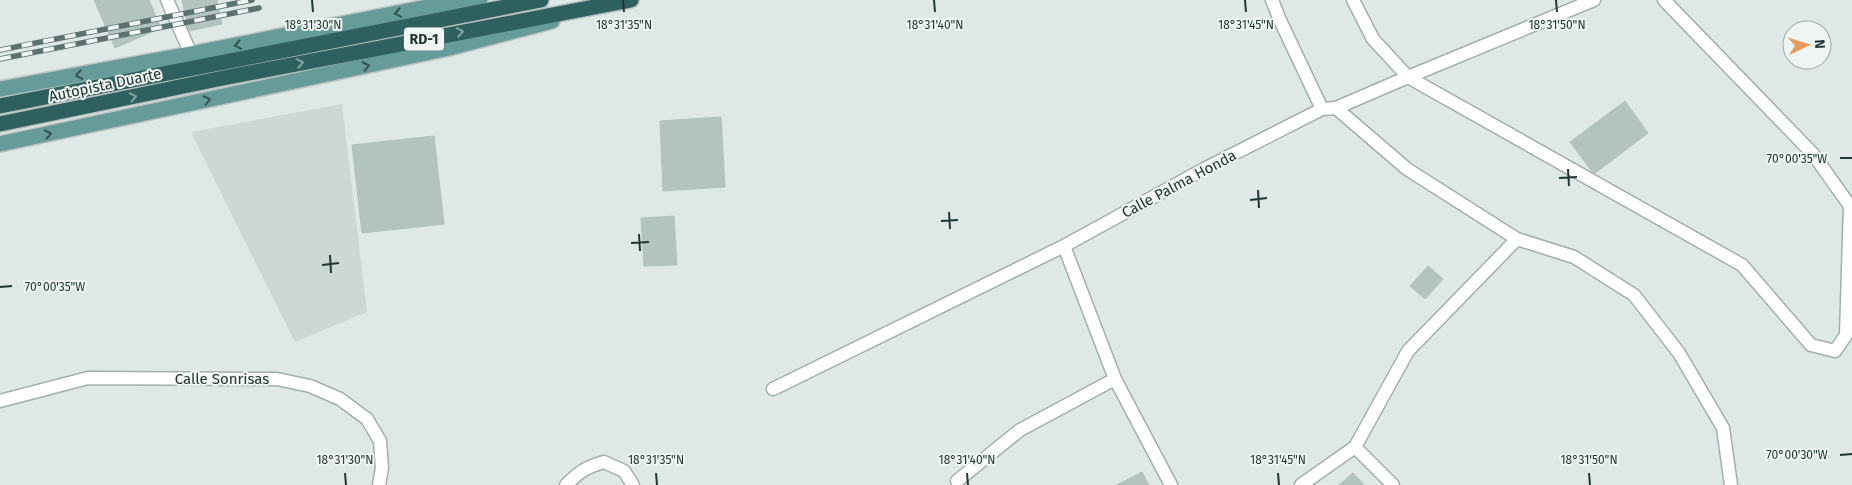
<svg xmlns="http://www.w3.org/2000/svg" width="1852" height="485" font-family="'Fira Sans',sans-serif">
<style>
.built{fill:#ccd8d5}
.building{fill:#b3c3bf;stroke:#b1c1be}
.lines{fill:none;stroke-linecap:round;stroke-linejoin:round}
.minor-casing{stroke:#a2afad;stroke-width:15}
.primary-casing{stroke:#bcc3c2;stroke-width:18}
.motorway-casing{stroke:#bcc3c2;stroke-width:18}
.minor{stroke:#fff;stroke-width:12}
.primary{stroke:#659b98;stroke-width:15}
.motorway{stroke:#2f6060;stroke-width:15}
.rail-casing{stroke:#5b7271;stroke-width:5.5}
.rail{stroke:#eef5f3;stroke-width:4;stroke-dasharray:11;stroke-linecap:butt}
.oneway{stroke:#355453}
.oneway2{stroke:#85a3a2}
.ticks{fill:none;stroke:#213635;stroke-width:2}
.labels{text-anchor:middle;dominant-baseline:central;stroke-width:4;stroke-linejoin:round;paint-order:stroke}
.shield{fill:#eef5f3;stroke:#5e6f6e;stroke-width:1}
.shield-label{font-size:14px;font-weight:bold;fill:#213635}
.street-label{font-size:15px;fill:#213635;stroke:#eef5f3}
.ticks-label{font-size:12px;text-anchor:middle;fill:#213635;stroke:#eef5f3;stroke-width:4;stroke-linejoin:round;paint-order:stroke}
</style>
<rect width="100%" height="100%" fill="#dee8e6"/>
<path class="built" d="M 342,104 L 367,312 L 295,342 L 191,132 Z"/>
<path class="building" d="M 94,0 L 149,0 L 161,28 L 115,48 Z
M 182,0 L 217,0 L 222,24 L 189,31 Z
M 1625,101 L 1648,133 L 1594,174 L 1570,142 Z
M 721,117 L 725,187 L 663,191 L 660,121 Z
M 434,136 L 444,224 L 362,233 L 352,145 Z
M 674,216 L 677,265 L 644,266 L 641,218 Z
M 1428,266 L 1443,279 L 1425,299 L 1410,286 Z
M 1142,472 L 1149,485 L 1117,485 Z
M 1353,473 L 1364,485 L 1339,485 Z"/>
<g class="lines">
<g class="minor-casing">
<path id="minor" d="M 167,0 L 191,54
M 1272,0 L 1279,18 L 1322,109
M 1353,0 L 1373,39 L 1408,77 L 1742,265 L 1811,345 L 1835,351 L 1846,335 L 1850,206 L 1813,154 L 1664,0
M 1336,108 L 1407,169 L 1517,239 L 1574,257 L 1634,295 L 1679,353 L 1723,428 L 1731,485
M 1064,246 L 1115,379 L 1171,485
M 773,389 L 1064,246 L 1204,169 L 1322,109 L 1336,108 L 1408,77 L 1594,0
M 0,401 L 88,378 L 277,379 L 310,386 L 340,399 L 367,419 L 380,441 L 382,468 L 379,485
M 1355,447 L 1393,485
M 957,481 L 1020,430 L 1115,379
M 566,485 C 579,472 586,467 604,462 L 624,471 L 633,485
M 1301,485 L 1355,447 L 1408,351 L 1517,239"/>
</g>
<g class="primary-casing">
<path id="primary" d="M 0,89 L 191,54 L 443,4 L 480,0
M 0,144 L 449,48 L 552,21"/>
</g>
<g class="motorway-casing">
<path id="motorway" d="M 0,106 L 541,0
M 0,124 L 218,79 L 631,0"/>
</g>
<use href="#minor" class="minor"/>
<use href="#primary" class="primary"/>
<use href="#motorway" class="motorway"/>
<g class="rail-casing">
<path id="rail" d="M 0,50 L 252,0
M 0,59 L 259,8"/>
</g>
<use href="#rail" class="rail"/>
</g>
<defs><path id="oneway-chevron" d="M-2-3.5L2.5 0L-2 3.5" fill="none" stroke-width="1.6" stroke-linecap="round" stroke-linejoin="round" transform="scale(1.25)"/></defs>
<g class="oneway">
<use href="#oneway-chevron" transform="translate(398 13) rotate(169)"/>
<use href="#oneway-chevron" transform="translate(238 45) rotate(169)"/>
<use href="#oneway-chevron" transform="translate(366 66) rotate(-12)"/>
<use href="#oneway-chevron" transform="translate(79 75) rotate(170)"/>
<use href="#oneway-chevron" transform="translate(207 100) rotate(-12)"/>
<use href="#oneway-chevron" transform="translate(48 134) rotate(-12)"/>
</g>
<g class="oneway2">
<use href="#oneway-chevron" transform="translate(460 32) rotate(-11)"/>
<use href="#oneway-chevron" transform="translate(300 63) rotate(-11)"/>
<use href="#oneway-chevron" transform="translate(133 97) rotate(-12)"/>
</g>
<path class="ticks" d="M 312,0 L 313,12M 623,0 L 624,12M 934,0 L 935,12M 1245,0 L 1246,12M 1556,0 L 1557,12M 1840,158 L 1852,158M 1568,169 L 1569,186M 1559,178 L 1577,177M 1258,190 L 1259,208M 1250,200 L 1267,198M 949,212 L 950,229M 941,221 L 958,220M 639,234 L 640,251M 631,243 L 649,242M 330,255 L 331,273M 322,265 L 339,263M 0,287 L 12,286M 1840,455 L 1852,454M 345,473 L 346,485M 656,473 L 657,485M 967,473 L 968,485M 1278,473 L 1279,485M 1589,473 L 1590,485"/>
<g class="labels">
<rect class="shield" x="404" y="27.5" width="40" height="23" rx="4"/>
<g class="shield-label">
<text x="424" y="39">RD-1</text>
</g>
<g class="street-label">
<text transform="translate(105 85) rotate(-12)">Autopista Duarte</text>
<text transform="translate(1179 184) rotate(-28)">Calle Palma Honda</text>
<text x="222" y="379">Calle Sonrisas</text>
</g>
</g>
<g class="ticks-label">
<text x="313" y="29">18°31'30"N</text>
<text x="624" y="29">18°31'35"N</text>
<text x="935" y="29">18°31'40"N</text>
<text x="1246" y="29">18°31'45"N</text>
<text x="1557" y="29">18°31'50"N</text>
<text x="1797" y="163">70°00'35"W</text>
<text x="55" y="291">70°00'35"W</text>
<text x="1797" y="459">70°00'30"W</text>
<text x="345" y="464">18°31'30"N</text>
<text x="656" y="464">18°31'35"N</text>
<text x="967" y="464">18°31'40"N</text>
<text x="1278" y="464">18°31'45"N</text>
<text x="1589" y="464">18°31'50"N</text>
</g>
<g transform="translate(1807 45) rotate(86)"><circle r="24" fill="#eef5f3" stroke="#9ca9a7"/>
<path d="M0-4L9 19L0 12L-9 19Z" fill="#e79a5d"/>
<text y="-8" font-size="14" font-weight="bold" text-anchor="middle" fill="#213635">N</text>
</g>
</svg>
